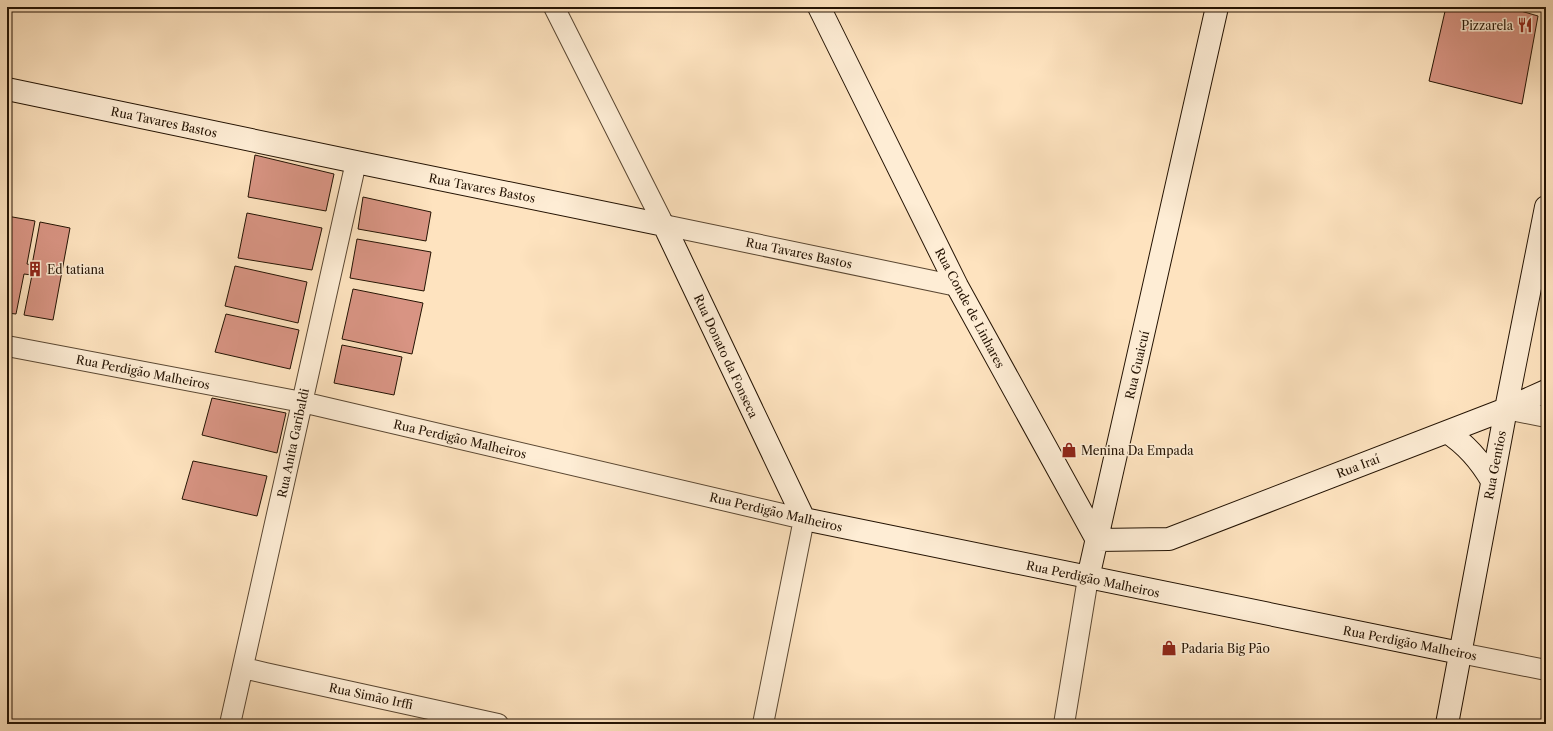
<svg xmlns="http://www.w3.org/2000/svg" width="1553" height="731" font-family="'Libre Caslon Text',serif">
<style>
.building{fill:#d89483;stroke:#241303}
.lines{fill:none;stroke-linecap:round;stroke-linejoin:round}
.street-casing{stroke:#5a4732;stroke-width:22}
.secondary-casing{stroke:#241303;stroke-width:24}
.street{stroke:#feedd5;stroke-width:20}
.secondary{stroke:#feedd5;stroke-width:22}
.labels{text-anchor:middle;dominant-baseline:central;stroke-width:3;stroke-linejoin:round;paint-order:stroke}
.poi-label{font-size:12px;fill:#241303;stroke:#feedd5;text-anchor:start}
.street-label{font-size:12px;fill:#241303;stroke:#feedd5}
</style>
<rect width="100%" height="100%" fill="#fee3bf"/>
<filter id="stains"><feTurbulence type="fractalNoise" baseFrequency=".005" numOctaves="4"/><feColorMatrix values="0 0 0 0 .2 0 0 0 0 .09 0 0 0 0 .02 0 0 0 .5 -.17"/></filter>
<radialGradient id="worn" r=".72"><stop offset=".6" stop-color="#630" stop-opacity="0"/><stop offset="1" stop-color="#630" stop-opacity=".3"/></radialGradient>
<path class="building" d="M 1446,7 L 1507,7 L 1538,16 L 1522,104 L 1429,81 Z
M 255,155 L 334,174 L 326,211 L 248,197 Z
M 363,197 L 431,212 L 426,241 L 358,229 Z
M 247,213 L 322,228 L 312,270 L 238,258 Z
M 7,216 L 35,221 L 27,264 L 32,265 L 40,222 L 70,228 L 53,320 L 24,315 L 32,275 L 24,274 L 16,314 L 7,313 Z
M 357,239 L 431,252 L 424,291 L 350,278 Z
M 235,266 L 307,282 L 298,323 L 225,306 Z
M 353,289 L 423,303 L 412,354 L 342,339 Z
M 226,314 L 299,330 L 290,369 L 215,352 Z
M 342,345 L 402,357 L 394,395 L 334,383 Z
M 212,398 L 286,413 L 277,453 L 202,435 Z
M 193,461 L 267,476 L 257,516 L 182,499 Z"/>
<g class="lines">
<g class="street-casing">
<path id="street" d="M 554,7 L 664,225 L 957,286
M 7,346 L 302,402 L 804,519 L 763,724
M 1506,409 L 1546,417
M 1460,653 L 1546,670
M 244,668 L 265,673 L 498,724
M 230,724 L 356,162
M 1064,724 L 1088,578"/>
</g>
<g class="secondary-casing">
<path id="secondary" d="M 819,7 L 957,286 L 1097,540
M 7,89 L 356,162 L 664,225 L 804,519 L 1460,653
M 1447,432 C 1467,445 1480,460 1492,481
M 1097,540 L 1169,539 L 1506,409 L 1546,391
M 1088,578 L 1217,7
M 1447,724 L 1506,409 L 1546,207"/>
</g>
<use href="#street" class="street"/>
<use href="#secondary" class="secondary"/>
</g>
<defs>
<g id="restaurant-bare" transform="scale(1.2)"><path d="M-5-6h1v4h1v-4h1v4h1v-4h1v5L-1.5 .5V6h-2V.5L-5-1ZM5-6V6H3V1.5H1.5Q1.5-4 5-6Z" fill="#8f2418" stroke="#feedd5" stroke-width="2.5" paint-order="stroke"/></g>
<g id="building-bare" transform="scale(1.2)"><path d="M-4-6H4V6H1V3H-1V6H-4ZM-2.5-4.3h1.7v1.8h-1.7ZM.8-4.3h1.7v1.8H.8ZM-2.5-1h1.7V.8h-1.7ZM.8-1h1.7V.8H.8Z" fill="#8f2418" stroke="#feedd5" stroke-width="2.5" paint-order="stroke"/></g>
<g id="shop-bare" transform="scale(1.2)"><path d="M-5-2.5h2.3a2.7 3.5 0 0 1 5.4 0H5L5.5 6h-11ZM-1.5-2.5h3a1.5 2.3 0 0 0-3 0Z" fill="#8f2418" stroke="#feedd5" stroke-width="2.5" paint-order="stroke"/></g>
</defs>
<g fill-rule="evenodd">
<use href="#restaurant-bare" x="1525" y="25"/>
<use href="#building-bare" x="35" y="269"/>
<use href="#shop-bare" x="1069" y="450"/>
<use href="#shop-bare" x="1169" y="648"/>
</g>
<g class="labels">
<g class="poi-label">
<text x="1513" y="25" text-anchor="end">Pizzarela</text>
<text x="47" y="269">Ed tatiana</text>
<text x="1081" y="450">Menina Da Empada</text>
<text x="1181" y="648">Padaria Big Pão</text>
</g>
<g class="street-label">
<text transform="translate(164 122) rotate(12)">Rua Tavares Bastos</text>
<text transform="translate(482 188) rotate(11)">Rua Tavares Bastos</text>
<text transform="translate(799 253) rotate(12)">Rua Tavares Bastos</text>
<text transform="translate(970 308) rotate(62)">Rua Conde de Linhares</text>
<text transform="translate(726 356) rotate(65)">Rua Donato da Fonseca</text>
<text transform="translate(1137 365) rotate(-77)">Rua Guaicuí</text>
<text transform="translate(143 372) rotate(11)">Rua Perdigão Malheiros</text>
<text transform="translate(460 439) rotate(13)">Rua Perdigão Malheiros</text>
<text transform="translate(293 443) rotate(-78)">Rua Anita Garibaldi</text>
<text transform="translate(1495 465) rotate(-79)">Rua Gentios</text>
<text transform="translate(1358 466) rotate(-21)">Rua Iraí</text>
<text transform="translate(776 512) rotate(13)">Rua Perdigão Malheiros</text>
<text transform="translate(1093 579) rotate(12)">Rua Perdigão Malheiros</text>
<text transform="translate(1410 643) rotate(11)">Rua Perdigão Malheiros</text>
<text transform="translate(371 696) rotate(12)">Rua Simão Irffi</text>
</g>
</g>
<rect width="1553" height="731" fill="none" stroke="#fee3bf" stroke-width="24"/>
<rect x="8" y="8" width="1537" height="715" fill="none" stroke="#241303" stroke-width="2"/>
<rect x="12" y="12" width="1529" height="707" fill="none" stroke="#241303"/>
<rect width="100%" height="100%" filter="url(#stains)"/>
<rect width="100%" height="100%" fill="url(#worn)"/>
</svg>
